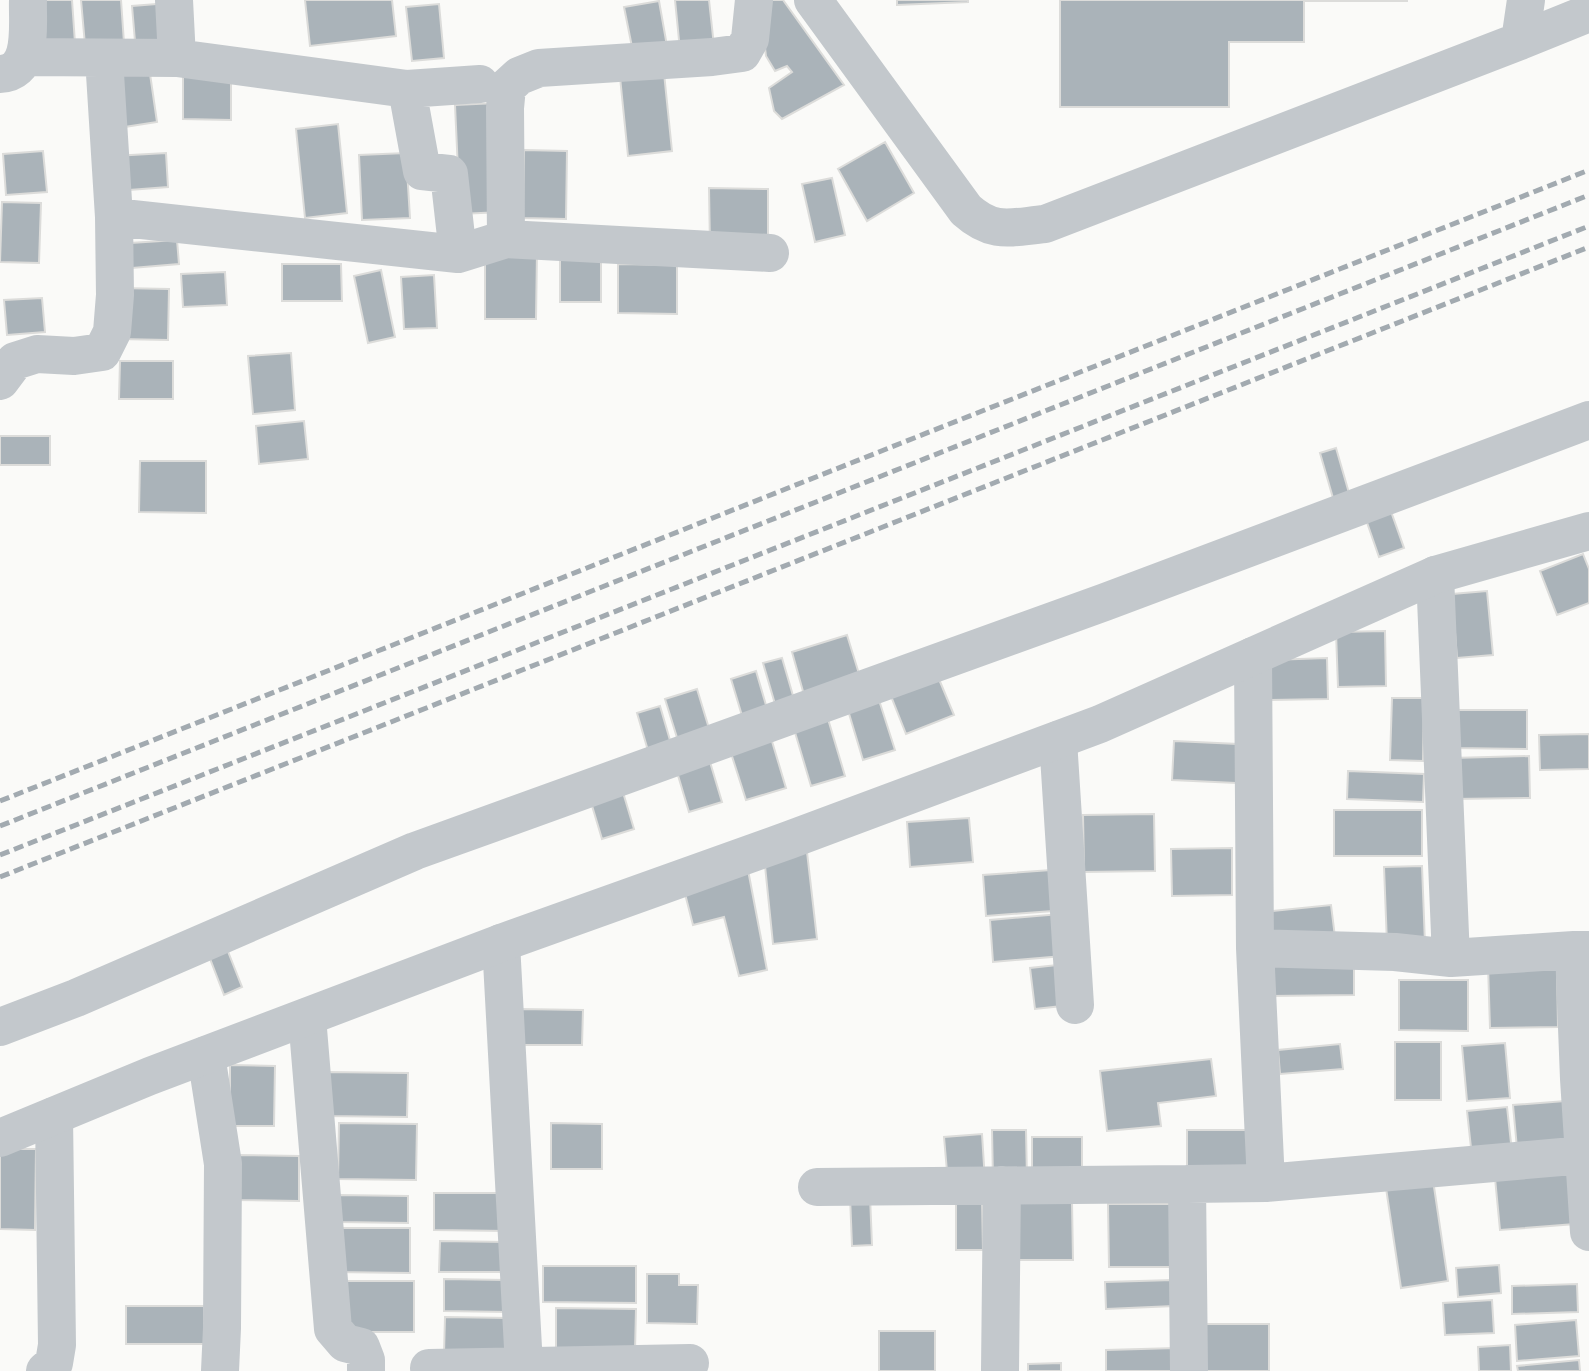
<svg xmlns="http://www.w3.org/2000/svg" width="1589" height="1371" font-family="Mulish,sans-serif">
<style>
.building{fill:#aab3b9;stroke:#dcdcda;stroke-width:2}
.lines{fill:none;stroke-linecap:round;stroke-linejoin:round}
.minor{stroke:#c3c8cc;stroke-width:38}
.tertiary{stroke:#c3c8cc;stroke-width:38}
.rail{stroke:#a2aab0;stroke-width:5;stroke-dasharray:10 5;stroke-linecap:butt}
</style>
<rect width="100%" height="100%" fill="#fafaf8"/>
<path class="building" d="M 33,0 L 72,0 L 75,43 L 36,46 Z
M 81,0 L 121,0 L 124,43 L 85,45 Z
M 305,0 L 392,0 L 396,36 L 310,46 Z
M 675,0 L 709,0 L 714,46 L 680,50 Z
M 759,0 L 783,0 L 844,85 L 782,119 L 774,111 L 769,88 L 792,72 L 787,66 L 775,71 L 766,56 Z
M 897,0 L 968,0 L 968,2 L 897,5 Z
M 1060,0 L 1407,0 L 1407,1 L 1304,1 L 1304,42 L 1229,42 L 1229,107 L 1060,107 Z
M 659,1 L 667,46 L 633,52 L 624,7 Z
M 169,3 L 172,50 L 136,53 L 132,6 Z
M 439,4 L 444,58 L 412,61 L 406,7 Z
M 149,67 L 157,122 L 118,128 L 110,73 Z
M 183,69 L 231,70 L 231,120 L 183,119 Z
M 664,73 L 672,151 L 628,156 L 620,77 Z
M 497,103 L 502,212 L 460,214 L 455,105 Z
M 338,124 L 347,213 L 305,218 L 296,129 Z
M 885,142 L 914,193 L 867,221 L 838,169 Z
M 524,150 L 567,151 L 566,219 L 523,218 Z
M 43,151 L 47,192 L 6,195 L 3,154 Z
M 166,153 L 168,187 L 116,191 L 114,156 Z
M 406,153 L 410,218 L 362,220 L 359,155 Z
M 832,178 L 845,235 L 815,242 L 802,184 Z
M 709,188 L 768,189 L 768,248 L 710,247 Z
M 2,202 L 41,203 L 39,263 L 0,262 Z
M 177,240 L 179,264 L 132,268 L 130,243 Z
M 560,251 L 601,251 L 601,302 L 560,302 Z
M 485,252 L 537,252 L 536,319 L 485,319 Z
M 282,264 L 341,264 L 342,301 L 282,301 Z
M 618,264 L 677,265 L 677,314 L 618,313 Z
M 381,270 L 395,337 L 368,343 L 354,276 Z
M 225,272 L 227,305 L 183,307 L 181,274 Z
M 434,275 L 437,328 L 404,329 L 401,277 Z
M 120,288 L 169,289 L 168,340 L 119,339 Z
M 42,298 L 45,332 L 7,335 L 4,300 Z
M 291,353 L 295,410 L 253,414 L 248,356 Z
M 120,361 L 173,361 L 173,399 L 119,399 Z
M 304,421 L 308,459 L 259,464 L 256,426 Z
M 0,436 L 50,436 L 50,465 L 0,465 Z
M 1336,448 L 1349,493 L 1333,498 L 1320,453 Z
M 140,461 L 206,461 L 206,513 L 139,512 Z
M 1388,503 L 1404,548 L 1379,557 L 1363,511 Z
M 1583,554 L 1589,569 L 1589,603 L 1557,615 L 1540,571 Z
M 1487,591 L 1493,655 L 1457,658 L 1452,594 Z
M 1385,631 L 1386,686 L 1338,687 L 1336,632 Z
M 847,635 L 860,677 L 804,695 L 792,652 Z
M 782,658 L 794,699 L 775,704 L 763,663 Z
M 1327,658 L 1328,699 L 1269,700 L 1268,660 Z
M 756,671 L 768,712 L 743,719 L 731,679 Z
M 936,672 L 954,715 L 906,734 L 889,691 Z
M 697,689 L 711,735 L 679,744 L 665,699 Z
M 878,697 L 895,750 L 863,760 L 847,707 Z
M 1392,698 L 1424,698 L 1423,761 L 1390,760 Z
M 660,706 L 672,747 L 649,754 L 637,713 Z
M 1454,710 L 1527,710 L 1527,749 L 1454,748 Z
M 828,719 L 845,776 L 811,786 L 794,729 Z
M 1589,734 L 1589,769 L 1540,770 L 1539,735 Z
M 771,738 L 786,788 L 746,800 L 730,750 Z
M 1174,741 L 1238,744 L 1236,783 L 1172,780 Z
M 707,752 L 722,802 L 689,812 L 674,762 Z
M 1529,756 L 1530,798 L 1453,799 L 1452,758 Z
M 1348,771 L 1424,774 L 1423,802 L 1347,799 Z
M 622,789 L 634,829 L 602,839 L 590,799 Z
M 1334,810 L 1422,810 L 1422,856 L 1334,856 Z
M 1154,814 L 1155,871 L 1084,872 L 1083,815 Z
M 969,818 L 973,862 L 910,867 L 907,822 Z
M 1232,848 L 1232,895 L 1172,896 L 1171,849 Z
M 807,852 L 817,939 L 773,944 L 764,856 Z
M 1422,866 L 1425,944 L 1387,944 L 1384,867 Z
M 748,870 L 767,970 L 739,976 L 724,917 L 693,925 L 683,886 Z
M 1051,870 L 1053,911 L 986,916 L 983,875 Z
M 1331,905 L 1335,937 L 1265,944 L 1262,912 Z
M 1060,914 L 1063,956 L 993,962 L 990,920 Z
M 227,949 L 242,987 L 224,995 L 209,956 Z
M 1354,960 L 1354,995 L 1266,996 L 1266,961 Z
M 1557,964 L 1558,1027 L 1490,1028 L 1488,965 Z
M 1057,965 L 1062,1006 L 1035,1009 L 1030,968 Z
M 1399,980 L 1468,980 L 1468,1031 L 1399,1030 Z
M 520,1009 L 583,1010 L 582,1045 L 521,1045 Z
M 1395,1042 L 1441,1042 L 1441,1100 L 1395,1100 Z
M 1505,1043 L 1510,1098 L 1467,1101 L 1462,1046 Z
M 1340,1044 L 1343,1069 L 1280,1074 L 1278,1050 Z
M 1211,1059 L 1216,1096 L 1158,1103 L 1161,1126 L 1107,1131 L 1100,1071 Z
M 230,1065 L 275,1066 L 274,1126 L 230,1126 Z
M 326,1072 L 408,1073 L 407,1117 L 326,1116 Z
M 1565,1101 L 1569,1155 L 1518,1159 L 1513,1105 Z
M 1507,1107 L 1512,1152 L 1472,1157 L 1467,1111 Z
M 339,1123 L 417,1124 L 416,1180 L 338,1179 Z
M 551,1123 L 602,1124 L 602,1169 L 551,1169 Z
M 992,1130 L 1026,1130 L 1027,1179 L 993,1180 Z
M 1187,1130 L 1251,1130 L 1251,1176 L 1187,1176 Z
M 982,1134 L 985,1181 L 948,1183 L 944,1137 Z
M 1032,1137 L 1082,1137 L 1082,1175 L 1032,1175 Z
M 0,1149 L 36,1149 L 35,1230 L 0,1229 Z
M 235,1155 L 299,1156 L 299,1201 L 235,1200 Z
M 1570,1171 L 1575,1224 L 1500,1230 L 1495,1178 Z
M 1433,1180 L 1448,1281 L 1401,1288 L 1386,1188 Z
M 434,1193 L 507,1193 L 506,1231 L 434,1230 Z
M 338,1195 L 408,1196 L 408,1223 L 339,1222 Z
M 850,1196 L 870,1196 L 872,1245 L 852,1246 Z
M 956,1198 L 982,1198 L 983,1250 L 956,1250 Z
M 1072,1202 L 1073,1260 L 1012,1260 L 1011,1203 Z
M 1108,1204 L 1175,1204 L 1176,1267 L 1109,1267 Z
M 334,1228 L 410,1228 L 410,1273 L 333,1272 Z
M 440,1241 L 507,1242 L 507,1272 L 439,1272 Z
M 1499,1265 L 1501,1293 L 1458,1297 L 1456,1268 Z
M 543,1266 L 636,1266 L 636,1303 L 543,1302 Z
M 647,1274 L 679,1274 L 679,1285 L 698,1285 L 697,1324 L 647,1323 Z
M 444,1279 L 506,1280 L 506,1312 L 444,1311 Z
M 1173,1280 L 1174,1306 L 1106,1309 L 1105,1282 Z
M 337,1281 L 414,1281 L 414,1332 L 337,1332 Z
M 1577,1284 L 1578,1312 L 1512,1314 L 1512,1286 Z
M 1492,1300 L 1494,1333 L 1445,1335 L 1443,1303 Z
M 126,1306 L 204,1306 L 204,1344 L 126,1344 Z
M 556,1308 L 636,1309 L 635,1351 L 556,1351 Z
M 445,1317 L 509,1318 L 508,1354 L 444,1353 Z
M 1576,1320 L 1579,1356 L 1517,1361 L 1515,1325 Z
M 1206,1324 L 1269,1324 L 1269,1371 L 1206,1371 Z
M 879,1331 L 935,1331 L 935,1371 L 879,1371 Z
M 1510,1345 L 1511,1371 L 1479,1371 L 1478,1347 Z
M 1176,1348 L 1176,1371 L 1106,1371 L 1106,1350 Z
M 1579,1360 L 1580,1371 L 1518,1371 L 1517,1366 Z
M 1061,1363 L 1061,1371 L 1028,1371 L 1028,1364 Z"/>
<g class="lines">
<path class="minor" d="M 174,0 L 177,58
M 813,0 L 966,210 C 994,235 1011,227 1045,224 L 1520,41 L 1526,0
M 1520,41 L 1589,13
M 25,57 L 177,58 L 407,89
M 0,74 C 35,73 27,24 28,0
M 114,217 L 458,254 L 506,239 L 770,253
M 506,239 L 505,108 L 507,87 L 519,76 L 539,68 L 712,57 L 742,53 L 750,39 L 754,0
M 458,254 L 449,174 L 422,171 L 407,89 L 480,84
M 0,381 L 15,361 L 37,354 L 74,356 L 102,352 L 112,332 L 115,295 L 114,217 L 104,58
M 1435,575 L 1451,958
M 1253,656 L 1255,948 L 1266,1183
M 1058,740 L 1075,1005
M 501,943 L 524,1366
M 1255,948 L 1395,952 L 1451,958 L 1574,950
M 1589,950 L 1574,950 L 1579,1079 L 1589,1232
M 307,1017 L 333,1329 L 345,1343 L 361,1347 L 366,1360 L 366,1371
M 0,1027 L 76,998 L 415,851 L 1105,602 L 1589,420
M 206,1055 L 223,1164 L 222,1328 L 220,1371
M 817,1187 L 1187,1184
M 429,1368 L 690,1363
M 45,1371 L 54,1363 L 57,1345 L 54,1116
M 1000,1371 L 1002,1185
M 1189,1371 L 1187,1184 L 1266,1183 L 1584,1155"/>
<path class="tertiary" d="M 0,1138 L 150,1076 L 501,943 L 789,840 L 1100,724 L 1435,575 L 1589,531"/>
<path class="rail" d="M 0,801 L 1589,170
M 0,826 L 1589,195
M 0,855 L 1589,226
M 0,877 L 1589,247"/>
</g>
</svg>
